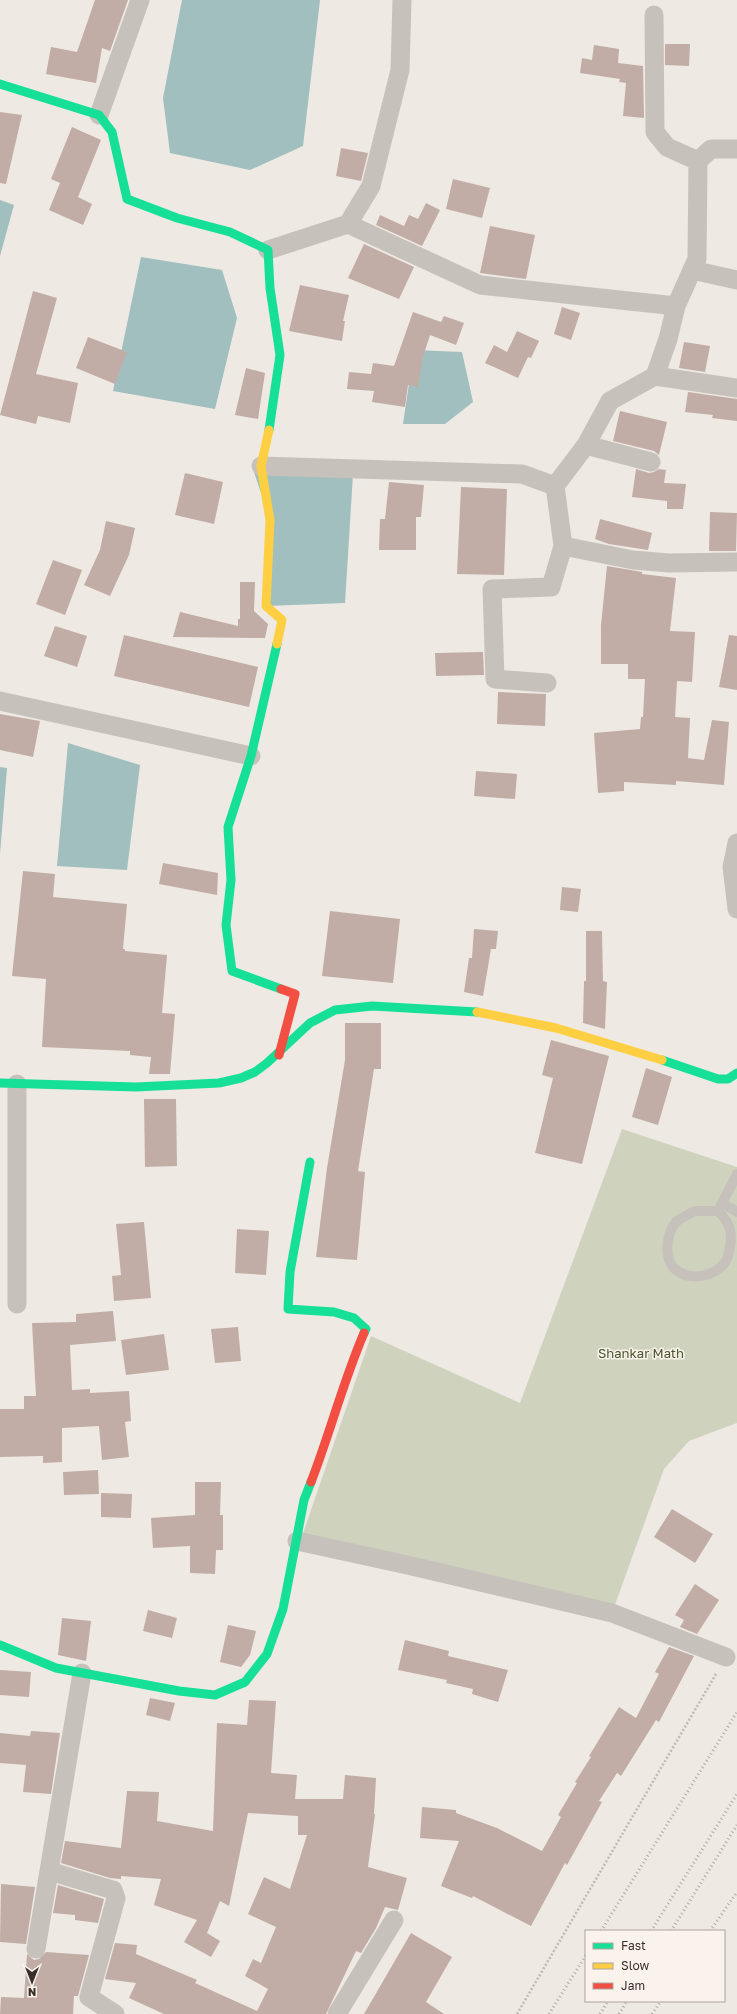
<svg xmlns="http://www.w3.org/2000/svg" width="737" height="2014" font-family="'Golos Text',sans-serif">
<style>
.green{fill:#cfd3be}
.water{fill:#a0bfbe}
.building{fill:#c1ada5}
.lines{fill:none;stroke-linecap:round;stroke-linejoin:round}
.path{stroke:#c0b9b4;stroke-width:2.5;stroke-dasharray:2 2;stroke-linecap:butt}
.lane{stroke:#c7c1bc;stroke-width:10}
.street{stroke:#c7c1bc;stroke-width:19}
.fast{stroke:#16e098;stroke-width:9}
.slow{stroke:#ffcf43;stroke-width:9}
.jam{stroke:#f24e42;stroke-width:9}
.rail{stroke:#afaaa6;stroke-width:3;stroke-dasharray:1 3;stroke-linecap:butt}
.labels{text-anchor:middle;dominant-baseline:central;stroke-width:3;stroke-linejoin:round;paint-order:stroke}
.park-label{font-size:13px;fill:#48552e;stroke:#faf3eb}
</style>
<rect width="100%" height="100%" fill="#eee9e3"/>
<path class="green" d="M 622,1129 L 737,1167 L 737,1423 L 689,1441 L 664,1469 L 612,1613 L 301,1539 L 371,1336 L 520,1403 Z"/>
<path class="water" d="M 182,0 L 320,0 L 303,146 L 250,170 L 170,153 L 163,98 Z
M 0,200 L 14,205 L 0,256 Z
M 141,257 L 222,270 L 237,318 L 215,409 L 113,391 Z
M 414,350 L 462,352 L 473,402 L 445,424 L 403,424 Z
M 254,472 L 353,474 L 345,603 L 266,606 L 270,520 Z
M 68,743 L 140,765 L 127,870 L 57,866 Z
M 0,767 L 7,768 L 0,854 Z"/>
<path class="building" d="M 95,0 L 128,0 L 110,51 L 102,48 L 96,83 L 46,74 L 51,47 L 77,52 Z
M 665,44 L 690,44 L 689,66 L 665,65 Z
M 594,45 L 619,49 L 618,63 L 643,66 L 644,118 L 623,116 L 626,83 L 619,82 L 620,79 L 580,73 L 582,58 L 592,60 Z
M 0,112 L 22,115 L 6,184 L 0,183 Z
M 72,127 L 101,140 L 78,197 L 92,204 L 83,225 L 49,210 L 60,183 L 51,179 Z
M 341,148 L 368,153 L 361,181 L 336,176 Z
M 453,179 L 490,188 L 482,218 L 446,209 Z
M 426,203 L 440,210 L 422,246 L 376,225 L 380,215 L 404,226 L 409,215 L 418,219 Z
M 490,226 L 535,235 L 526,279 L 480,273 Z
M 364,244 L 414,267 L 399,299 L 348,278 Z
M 300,285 L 349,295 L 343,321 L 345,321 L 342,341 L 289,331 Z
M 33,291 L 57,298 L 36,374 L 78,383 L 70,423 L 38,416 L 36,424 L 0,415 Z
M 562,307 L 580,313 L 571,340 L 554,334 Z
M 413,312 L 441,322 L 444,316 L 464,323 L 456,345 L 430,335 L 423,357 L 418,387 L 408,385 L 405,407 L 372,402 L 374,391 L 347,389 L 349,372 L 371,374 L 373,363 L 394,366 Z
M 517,331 L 539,341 L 531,358 L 528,357 L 518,378 L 485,363 L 494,345 L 507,352 Z
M 88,337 L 127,352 L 115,384 L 76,368 Z
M 684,342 L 710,346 L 705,372 L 679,368 Z
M 246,368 L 265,373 L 258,419 L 235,415 Z
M 688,392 L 737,399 L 737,421 L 712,418 L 713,415 L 685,412 Z
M 620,411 L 667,422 L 659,455 L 654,451 L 613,441 Z
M 636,469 L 649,473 L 654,472 L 659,469 L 666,470 L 664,483 L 686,484 L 683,509 L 667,509 L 667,501 L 632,497 Z
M 185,473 L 223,482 L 214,524 L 175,515 Z
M 389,482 L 424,485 L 421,517 L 416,517 L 416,550 L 379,550 L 380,519 L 385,519 Z
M 461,487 L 507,489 L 504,575 L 457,574 Z
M 710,512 L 737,513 L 736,551 L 709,551 Z
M 600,519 L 652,533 L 648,550 L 609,544 L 595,539 Z
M 106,521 L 135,528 L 129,555 L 110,596 L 84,585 L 100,550 Z
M 53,560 L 82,570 L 65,615 L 36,604 Z
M 607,566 L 642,572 L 642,574 L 676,578 L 670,631 L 695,632 L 692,682 L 677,681 L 675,717 L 690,718 L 688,758 L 704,760 L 712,720 L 729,722 L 724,785 L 676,781 L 676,785 L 624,782 L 624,791 L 598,793 L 594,733 L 640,729 L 641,717 L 643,717 L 645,679 L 628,679 L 628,664 L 601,664 L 601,625 Z
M 240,582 L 255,582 L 254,611 L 268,624 L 265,638 L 173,637 L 180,612 L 238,626 L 238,619 L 240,619 Z
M 55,626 L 87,636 L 77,667 L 44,656 Z
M 124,635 L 258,667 L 249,707 L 114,676 Z
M 729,635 L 737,636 L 737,690 L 719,687 Z
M 483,652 L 484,675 L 436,676 L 435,653 Z
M 498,692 L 546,694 L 545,726 L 497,724 Z
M 0,714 L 40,721 L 33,757 L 0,750 Z
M 476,771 L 517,774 L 515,799 L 474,796 Z
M 163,863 L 218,873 L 217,895 L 159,884 Z
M 23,871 L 55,874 L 53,897 L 127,904 L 123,949 L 125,949 L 125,951 L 167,955 L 162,1013 L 175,1014 L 170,1074 L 149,1074 L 151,1057 L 130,1055 L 130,1051 L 42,1047 L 46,979 L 12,976 Z
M 562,887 L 581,889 L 578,912 L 560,910 Z
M 330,911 L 400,919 L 393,983 L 322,976 Z
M 474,929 L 498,931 L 496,949 L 491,949 L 483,996 L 464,992 L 469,958 L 472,958 Z
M 586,931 L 602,931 L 603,981 L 607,982 L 605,1029 L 583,1023 L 584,981 L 586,981 Z
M 345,1023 L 381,1023 L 381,1069 L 374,1069 L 358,1171 L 365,1172 L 357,1260 L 316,1257 L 327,1168 L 345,1060 Z
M 551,1040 L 609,1056 L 582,1164 L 535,1153 L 553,1078 L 542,1075 Z
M 646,1068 L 672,1077 L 658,1125 L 632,1117 Z
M 144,1099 L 176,1099 L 177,1166 L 145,1167 Z
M 144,1222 L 151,1298 L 114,1301 L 112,1276 L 121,1275 L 116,1224 Z
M 237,1229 L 269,1231 L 266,1275 L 235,1273 Z
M 113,1311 L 116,1341 L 70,1345 L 72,1390 L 90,1389 L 90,1393 L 129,1391 L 131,1421 L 125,1422 L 129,1457 L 102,1460 L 99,1426 L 62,1428 L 62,1462 L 43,1463 L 43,1456 L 0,1457 L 0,1409 L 24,1409 L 24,1396 L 36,1396 L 32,1323 L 76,1322 L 76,1314 Z
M 238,1327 L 241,1361 L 215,1363 L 211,1329 Z
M 164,1334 L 169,1370 L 126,1375 L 121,1340 Z
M 98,1470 L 99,1494 L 64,1495 L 63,1472 Z
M 195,1482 L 221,1482 L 220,1515 L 223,1515 L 223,1550 L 216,1550 L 215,1574 L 190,1573 L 190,1546 L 153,1548 L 151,1518 L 195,1515 Z
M 101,1493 L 132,1494 L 131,1518 L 101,1517 Z
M 672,1509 L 713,1534 L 695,1563 L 654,1537 Z
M 695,1584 L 719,1600 L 697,1634 L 680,1627 L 684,1620 L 675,1615 Z
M 148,1610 L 177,1618 L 172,1638 L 143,1631 Z
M 62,1618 L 91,1621 L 86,1661 L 58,1655 Z
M 228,1625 L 256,1631 L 250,1655 L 241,1667 L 220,1662 Z
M 405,1640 L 449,1651 L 448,1656 L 508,1670 L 498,1702 L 472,1694 L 473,1689 L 446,1683 L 447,1680 L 398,1670 Z
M 669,1647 L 694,1656 L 659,1722 L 656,1720 L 621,1776 L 617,1773 L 599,1801 L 602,1802 L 567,1865 L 565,1863 L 531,1926 L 473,1896 L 472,1898 L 441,1886 L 459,1841 L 420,1838 L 422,1807 L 456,1810 L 456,1813 L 497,1828 L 542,1851 L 561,1817 L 558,1815 L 577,1783 L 575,1782 L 591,1757 L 589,1756 L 619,1707 L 636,1718 L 659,1674 L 655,1672 Z
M 0,1670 L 31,1672 L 29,1697 L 0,1695 Z
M 150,1698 L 175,1703 L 170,1721 L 146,1715 Z
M 249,1700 L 276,1701 L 271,1773 L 297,1775 L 295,1799 L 343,1799 L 345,1775 L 376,1778 L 374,1814 L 375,1814 L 368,1867 L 407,1878 L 398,1910 L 385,1907 L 376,1928 L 361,1953 L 356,1951 L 326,2014 L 164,2014 L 129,1998 L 136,1983 L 105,1979 L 115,1943 L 137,1945 L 136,1954 L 197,1980 L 195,1983 L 257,2011 L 268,1989 L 245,1976 L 253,1959 L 261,1963 L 276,1927 L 248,1914 L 264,1877 L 290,1889 L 307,1835 L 298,1835 L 298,1816 L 248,1813 L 229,1906 L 220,1901 L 207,1933 L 220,1941 L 211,1957 L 184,1942 L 197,1920 L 154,1905 L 161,1879 L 121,1876 L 121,1879 L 110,1878 L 61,1863 L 65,1841 L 121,1848 L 127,1791 L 159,1792 L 157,1821 L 213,1831 L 217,1723 L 247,1725 Z
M 31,1731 L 60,1733 L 51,1794 L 23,1792 L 26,1765 L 0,1763 L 0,1733 L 30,1736 Z
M 1,1884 L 35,1887 L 26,1944 L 0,1942 Z
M 58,1885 L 104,1899 L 98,1923 L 75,1920 L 75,1915 L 53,1913 Z
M 411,1933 L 452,1957 L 426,2002 L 444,2014 L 364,2014 Z
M 46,1952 L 89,1955 L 78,1996 L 74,1996 L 73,2014 L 0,2014 L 1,1997 L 24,1998 L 27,1954 L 34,1960 L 39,1959 Z"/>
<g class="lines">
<path class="path" d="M 517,2014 L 716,1674"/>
<path class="lane" d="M 722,1203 L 737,1212
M 695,1211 L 718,1211 C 729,1222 733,1231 730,1246 C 729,1251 728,1258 726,1261 C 716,1276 691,1282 676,1270 C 663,1260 666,1234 676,1222 C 681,1218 689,1214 695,1211 Z
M 718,1211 L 737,1174"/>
<path class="street" d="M 654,15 L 655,132 L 667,147 L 698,161
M 99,115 L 140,0
M 348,224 L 480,285 L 676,306 L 697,259 L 698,161 L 711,149 L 737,149
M 268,250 L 348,224 L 371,186 L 400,70 L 402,0
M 692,270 L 737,280
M 655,376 L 737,388
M 586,445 L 651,462
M 261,466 L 522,474 L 555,486 L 563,546
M 555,486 L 586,445 L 610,401 L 655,376 L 668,339 L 676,306
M 547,683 L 495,679 L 492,589 L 551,587 L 563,546 L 633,560 L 669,563 L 737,562
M 0,701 L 251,756
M 737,843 L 732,867 L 737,909
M 17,1084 L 17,1304
M 297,1541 L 403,1564 L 612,1613 L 726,1657
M 49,1871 L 113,1890 L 116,1898 L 89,1997 L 115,2014
M 36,1949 L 82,1673
M 337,2014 L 394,1920"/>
<path class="fast" d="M 0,84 L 99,115 L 112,132 L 127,199 L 177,218 L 230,232 L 268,250 L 270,288 L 280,355 L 269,430
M 277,644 L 251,756 L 228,827 L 231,880 L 226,925 L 232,971 L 281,989
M 662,1060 L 718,1079 L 728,1079 L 737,1073
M 0,1083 L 136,1087 L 219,1083 L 241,1078 L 255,1072 L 267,1063 L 310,1023 L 335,1010 L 372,1006 L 477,1012
M 310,1162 L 290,1272 L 288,1309 L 334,1312 L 354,1318 L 366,1329 L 364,1333
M 0,1645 L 56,1668 L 179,1691 L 215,1695 L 245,1682 L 267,1654 L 283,1609 L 304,1500 L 311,1482"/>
<path class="slow" d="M 269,430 L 261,466 L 270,520 L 266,606 L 282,620 L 277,644
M 477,1012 L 556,1028 L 662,1060"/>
<path class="jam" d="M 279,1055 L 295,994 L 281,989
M 311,1482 C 330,1433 343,1382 364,1333"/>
<path class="rail" d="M 601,1931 L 737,1712
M 651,1931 L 737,1794
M 671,1931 L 737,1825
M 710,1931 L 737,1892
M 549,2014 L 586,1955
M 600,2014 L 608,2001
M 619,2014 L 627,2001
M 652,2014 L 661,2001"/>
</g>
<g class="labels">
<g class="park-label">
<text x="641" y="1353">Shankar Math</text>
</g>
</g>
<rect x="585" y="1930" width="140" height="72" fill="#faf3eb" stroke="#aca49e"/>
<rect x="593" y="1943" width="20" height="6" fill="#16e098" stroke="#aca49e"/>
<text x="621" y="1950" font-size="12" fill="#382e2a">Fast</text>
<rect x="593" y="1963" width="20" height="6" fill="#ffcf43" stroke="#aca49e"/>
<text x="621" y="1970" font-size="12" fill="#382e2a">Slow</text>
<rect x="593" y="1983" width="20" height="6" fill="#f24e42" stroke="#aca49e"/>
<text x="621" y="1990" font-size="12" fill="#382e2a">Jam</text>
<g transform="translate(32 1982) rotate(180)" stroke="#faf3eb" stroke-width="3" paint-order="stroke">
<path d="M0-3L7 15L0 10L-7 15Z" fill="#382e2a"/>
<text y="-6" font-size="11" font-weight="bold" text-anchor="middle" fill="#382e2a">N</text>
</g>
</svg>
